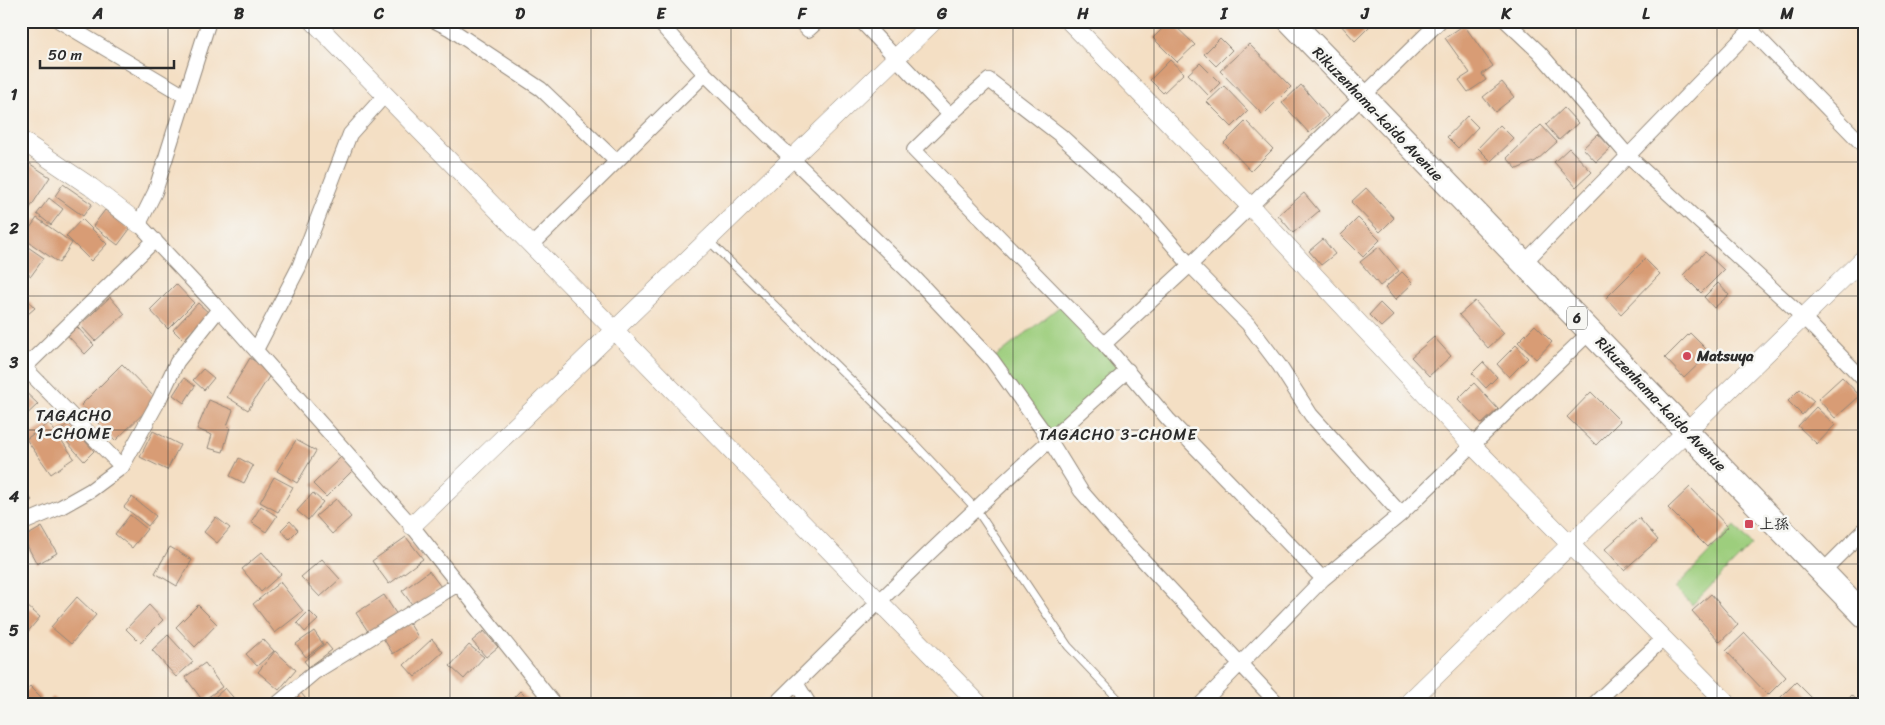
<svg xmlns="http://www.w3.org/2000/svg" width="1885" height="725" font-family="Sriracha,'Klee One',sans-serif">
<style>
.green{fill:#9dce7d;stroke:#647c54}
.building{fill:#d89c74}
.lines{fill:none;stroke-linecap:round;stroke-linejoin:round}
.service-casing{stroke:#908578;stroke-width:9}
.minor-casing{stroke:#908578;stroke-width:16}
.tertiary-casing{stroke:#908578;stroke-width:19}
.trunk-casing{stroke:#908578;stroke-width:26}
.service{stroke:#fff;stroke-width:7}
.minor{stroke:#fff;stroke-width:14}
.tertiary{stroke:#fff;stroke-width:18}
.trunk{stroke:#fff;stroke-width:24}
.grid{fill:none;stroke:#2b2b2b;stroke-width:1;stroke-opacity:0.55}
.poi-dot{fill:#d1495b;stroke:#f6f6f2;stroke-width:2}
.labels{text-anchor:middle;dominant-baseline:central;stroke-width:5;stroke-linejoin:round;paint-order:stroke}
.shield{fill:#f6f6f2;stroke:#686867;stroke-width:1}
.shield-label{font-size:14px;font-weight:bold;fill:#2b2b2b}
.street-label{font-size:15px;fill:#2b2b2b;stroke:#f6f6f2}
.poi-label{font-size:15px;font-weight:bold;fill:#2b2b2b;stroke:#f6f6f2;text-anchor:start}
.neighbourhood-label{font-size:16px;letter-spacing:1px;fill:#2b2b2b;stroke:#f6f6f2}
.neatline{fill:none;stroke:#2b2b2b;stroke-width:2}
.grid-label{font-size:16px;text-anchor:middle;font-weight:bold;fill:#2b2b2b}
</style>
<rect width="100%" height="100%" fill="#f6f6f2"/>
<filter id="ink" filterUnits="userSpaceOnUse"><feTurbulence type="fractalNoise" baseFrequency=".02" numOctaves="2"/><feDisplacementMap in="SourceGraphic" scale="10" xChannelSelector="R" yChannelSelector="G"/><feConvolveMatrix kernelMatrix="1 2 1 2 8 2 1 2 1" color-interpolation-filters="sRGB"/></filter>
<filter id="wash" filterUnits="userSpaceOnUse"><feTurbulence type="fractalNoise" baseFrequency=".0096" numOctaves="4" result="noise"/><feDisplacementMap in="SourceGraphic" scale="20" xChannelSelector="R" yChannelSelector="G"/><feGaussianBlur stdDeviation="1.12" result="paint"/><feColorMatrix in="noise" values="0 0 0 0 0 0 0 0 0 0 0 0 0 0 0 0 0 1.4 0 .05"/><feComposite in="paint" operator="in"/></filter>
<g filter="url(#wash)">
<rect width="100%" height="100%" fill="#f4dfc4"/>
<path class="green" d="M 1064,303 L 1128,370 L 1049,439 L 992,360 Z
M 1735,526 L 1752,545 L 1692,605 L 1675,588 Z"/>
<g id="blocks">
<path class="building" d="M 1170,21 L 1195,45 L 1177,62 L 1153,38 Z
M 1340,21 L 1375,21 L 1355,41 L 1339,23 Z
M 1464,25 L 1493,66 L 1482,74 L 1486,80 L 1468,92 L 1459,80 L 1470,73 L 1445,38 Z
M 1220,38 L 1232,50 L 1216,66 L 1204,54 Z
M 1249,44 L 1291,87 L 1263,115 L 1220,71 Z
M 1170,60 L 1184,73 L 1163,93 L 1150,80 Z
M 1200,63 L 1220,83 L 1208,95 L 1188,74 Z
M 1502,82 L 1514,97 L 1495,112 L 1483,97 Z
M 1301,85 L 1328,116 L 1309,133 L 1282,103 Z
M 1224,86 L 1248,111 L 1232,127 L 1207,102 Z
M 1564,108 L 1578,123 L 1559,140 L 1546,125 Z
M 1467,116 L 1478,127 L 1458,148 L 1447,137 Z
M 1246,121 L 1273,149 L 1251,171 L 1224,143 Z
M 1500,125 L 1514,139 L 1491,161 L 1478,148 Z
M 1541,125 L 1557,142 L 1536,161 L 1517,169 L 1507,158 Z
M 1598,134 L 1611,148 L 1596,162 L 1583,148 Z
M 1569,148 L 1592,172 L 1576,187 L 1554,162 Z
M 21,158 L 50,177 L 21,222 Z
M 63,184 L 92,204 L 83,216 L 55,196 Z
M 1366,188 L 1394,218 L 1380,232 L 1351,202 Z
M 1304,193 L 1319,211 L 1293,233 L 1278,215 Z
M 49,198 L 63,209 L 51,225 L 37,214 Z
M 105,210 L 130,229 L 118,245 L 93,226 Z
M 37,218 L 72,243 L 59,263 L 23,238 Z
M 1358,218 L 1380,240 L 1363,257 L 1341,235 Z
M 82,219 L 107,244 L 91,261 L 66,236 Z
M 1323,239 L 1335,254 L 1321,265 L 1309,251 Z
M 25,245 L 44,258 L 31,276 L 21,269 L 21,251 Z
M 1379,247 L 1399,271 L 1380,286 L 1360,262 Z
M 1705,252 L 1724,270 L 1701,293 L 1683,275 Z
M 1645,259 L 1660,274 L 1621,314 L 1606,298 Z
M 1402,272 L 1413,283 L 1395,300 L 1385,288 Z
M 1718,283 L 1729,295 L 1714,308 L 1704,297 Z
M 176,284 L 194,303 L 168,329 L 150,310 Z
M 21,293 L 35,308 L 21,320 Z
M 110,297 L 125,314 L 95,341 L 80,325 Z
M 1475,301 L 1504,333 L 1488,348 L 1459,315 Z
M 198,303 L 209,313 L 183,340 L 173,330 Z
M 1380,303 L 1393,316 L 1381,327 L 1369,315 Z
M 1535,325 L 1552,342 L 1536,359 L 1518,342 Z
M 77,327 L 94,345 L 85,354 L 68,336 Z
M 1690,333 L 1710,353 L 1684,378 L 1665,358 Z
M 1434,337 L 1451,356 L 1429,376 L 1411,357 Z
M 1516,345 L 1528,358 L 1509,377 L 1497,364 Z
M 250,358 L 272,372 L 248,410 L 227,397 Z
M 1483,362 L 1497,377 L 1486,388 L 1472,373 Z
M 122,364 L 157,400 L 115,441 L 81,405 Z
M 203,369 L 214,378 L 204,390 L 193,380 Z
M 1842,377 L 1860,396 L 1835,418 L 1818,399 Z
M 184,378 L 195,386 L 184,403 L 173,395 Z
M 1474,383 L 1498,409 L 1482,424 L 1458,399 Z
M 21,388 L 38,404 L 21,420 Z
M 1800,389 L 1814,401 L 1802,415 L 1788,401 Z
M 1591,392 L 1620,421 L 1596,445 L 1567,417 Z
M 209,400 L 233,410 L 227,426 L 230,427 L 223,452 L 208,448 L 212,435 L 197,429 Z
M 1816,407 L 1835,425 L 1817,444 L 1798,426 Z
M 49,423 L 74,458 L 51,474 L 26,439 Z
M 69,423 L 94,451 L 84,461 L 58,432 Z
M 153,431 L 180,445 L 167,470 L 140,457 Z
M 296,440 L 316,451 L 297,483 L 277,471 Z
M 342,456 L 354,469 L 326,497 L 313,484 Z
M 239,458 L 253,466 L 244,483 L 230,476 Z
M 274,477 L 293,487 L 278,512 L 260,502 Z
M 1690,487 L 1728,527 L 1707,547 L 1668,508 Z
M 21,488 L 32,500 L 21,510 Z
M 313,493 L 323,502 L 308,520 L 297,511 Z
M 132,497 L 156,516 L 148,526 L 124,507 Z
M 336,499 L 351,517 L 332,534 L 316,516 Z
M 261,506 L 277,516 L 266,532 L 251,522 Z
M 130,515 L 147,529 L 132,548 L 115,534 Z
M 216,517 L 230,528 L 217,543 L 204,532 Z
M 1639,518 L 1658,540 L 1624,570 L 1605,549 Z
M 290,521 L 298,530 L 289,539 L 281,530 Z
M 42,527 L 57,553 L 37,564 L 23,538 Z
M 406,537 L 423,559 L 389,584 L 372,561 Z
M 170,547 L 192,560 L 177,586 L 155,573 Z
M 262,552 L 281,574 L 261,592 L 242,569 Z
M 322,559 L 340,579 L 320,597 L 301,577 Z
M 429,571 L 441,587 L 414,607 L 402,591 Z
M 280,582 L 303,611 L 275,633 L 253,604 Z
M 1711,594 L 1738,625 L 1720,642 L 1692,611 Z
M 384,595 L 397,615 L 369,633 L 356,613 Z
M 77,597 L 96,615 L 71,644 L 51,627 Z
M 21,601 L 40,617 L 21,640 Z
M 149,605 L 163,620 L 140,643 L 126,629 Z
M 198,605 L 217,624 L 195,647 L 176,627 Z
M 309,611 L 318,620 L 305,632 L 297,623 Z
M 408,621 L 418,637 L 393,654 L 383,638 Z
M 314,631 L 323,644 L 306,657 L 296,644 Z
M 484,631 L 498,647 L 486,657 L 472,641 Z
M 1745,633 L 1786,677 L 1768,695 L 1726,651 Z
M 168,635 L 193,662 L 176,677 L 152,650 Z
M 263,639 L 274,651 L 257,666 L 246,654 Z
M 432,639 L 443,652 L 415,677 L 404,665 Z
M 326,643 L 332,650 L 309,667 L 304,661 Z
M 469,645 L 484,657 L 464,679 L 450,666 Z
M 275,651 L 296,670 L 279,690 L 258,672 Z
M 205,663 L 222,687 L 203,701 L 185,677 Z
M 1796,682 L 1813,699 L 1809,704 L 1780,704 L 1777,701 Z
M 30,686 L 42,698 L 37,704 L 21,704 L 21,696 Z
M 225,688 L 239,704 L 207,704 Z
M 520,691 L 533,704 L 507,704 Z
M 301,693 L 310,704 L 287,704 Z
M 1852,695 L 1860,704 L 1843,704 Z
M 53,697 L 60,704 L 46,704 Z"/>
</g>
</g>
<g filter="url(#ink)">
<use href="#blocks" fill-opacity="0" stroke="#908578" stroke-width="1"/>
<g class="lines">
<g class="service-casing">
<path id="service" d="M 708,240 L 896,424 L 976,509 L 1068,646 L 1123,704"/>
</g>
<g class="minor-casing">
<path id="minor" d="M 59,21 L 185,96
M 209,21 L 155,192 L 139,224 L 219,309 L 412,526 L 554,704
M 435,21 L 449,28 L 541,89 L 616,161
M 658,21 L 705,74 L 914,277 L 992,360 L 1049,439 L 1081,491 L 1114,529 L 1278,704
M 800,21 L 808,30 L 818,21
M 861,21 L 950,115 L 989,80 L 1060,135 L 1145,213 L 1190,265 L 1248,324 L 1279,365 L 1311,415 L 1401,514
M 1506,21 L 1539,52 L 1629,157 L 1803,317 L 1864,380
M 1751,30 L 1864,146
M 950,115 L 914,150 L 1104,344 L 1168,419 L 1323,579
M 532,245 L 705,74
M 1523,264 L 1759,21
M 1104,344 L 1190,265 L 1440,21
M 256,350 L 299,267 L 350,134 L 385,95
M 25,368 L 122,467
M 21,371 L 155,240
M 21,524 L 61,507 L 91,490 L 122,467 L 159,400 L 177,362 L 219,309
M 1822,572 L 1864,530
M 796,683 L 809,704
M 277,704 L 315,672 L 458,584
M 775,704 C 890,590 1006,477 1128,370
M 1201,704 L 1323,579 L 1401,514 L 1590,332
M 1594,704 L 1663,639"/>
</g>
<g class="tertiary-casing">
<path id="tertiary" d="M 313,21 L 979,704
M 1069,21 L 1250,206 L 1473,446 L 1728,704
M 21,140 L 91,187 L 139,224
M 412,526 L 934,21
M 1407,704 L 1864,258"/>
</g>
<g class="trunk-casing">
<path id="trunk" d="M 1290,21 L 1864,615"/>
</g>
<use href="#service" class="service"/>
<use href="#minor" class="minor"/>
<use href="#tertiary" class="tertiary"/>
<use href="#trunk" class="trunk"/>
</g>
</g>
<path class="grid" d="M 168,21 L 168,704M 309,21 L 309,704M 450,21 L 450,704M 591,21 L 591,704M 731,21 L 731,704M 872,21 L 872,704M 1013,21 L 1013,704M 1154,21 L 1154,704M 1294,21 L 1294,704M 1435,21 L 1435,704M 1576,21 L 1576,704M 1717,21 L 1717,704M 21,162 L 1864,162M 21,296 L 1864,296M 21,430 L 1864,430M 21,564 L 1864,564"/>
<g class="poi-dot">
<circle cx="1687" cy="356" r="5"/>
<rect x="1744" y="519" width="10" height="10" rx="2.5"/>
</g>
<g class="labels">
<rect class="shield" x="1567" y="306.5" width="20" height="23" rx="4"/>
<g class="shield-label">
<text x="1577" y="318">6</text>
</g>
<g class="street-label">
<text transform="translate(1378 114) rotate(46)">Rikuzenhama-kaido Avenue</text>
<text transform="translate(1661 404) rotate(46)">Rikuzenhama-kaido Avenue</text>
</g>
<g class="poi-label">
<text x="1697" y="356">Matsuya</text>
<text x="1759" y="524">上孫</text>
</g>
<g class="neighbourhood-label">
<text x="74" y="415">TAGACHO<tspan x="74" dy="18">1-CHOME</tspan></text>
<text x="1118" y="434">TAGACHO 3-CHOME</text>
</g>
</g>
<rect width="1885" height="725" fill="none" stroke="#f6f6f2" stroke-width="55"/>
<path d="M40 60v8h134v-8" fill="none" stroke="#2b2b2b" stroke-width="2.5"/>
<text x="48" y="60" font-size="15" fill="#2b2b2b" stroke="#f6f6f2" stroke-width="4" paint-order="stroke">50 m</text>
<rect x="28" y="28" width="1830" height="670" class="neatline"/>
<g class="grid-label">
<text x="98" y="19">A</text>
<text x="239" y="19">B</text>
<text x="379" y="19">C</text>
<text x="520" y="19">D</text>
<text x="661" y="19">E</text>
<text x="802" y="19">F</text>
<text x="942" y="19">G</text>
<text x="1083" y="19">H</text>
<text x="1224" y="19">I</text>
<text x="1365" y="19">J</text>
<text x="1506" y="19">K</text>
<text x="1646" y="19">L</text>
<text x="1787" y="19">M</text>
<text x="14" y="100">1</text>
<text x="14" y="234">2</text>
<text x="14" y="368">3</text>
<text x="14" y="502">4</text>
<text x="14" y="636">5</text>
</g>
</svg>
